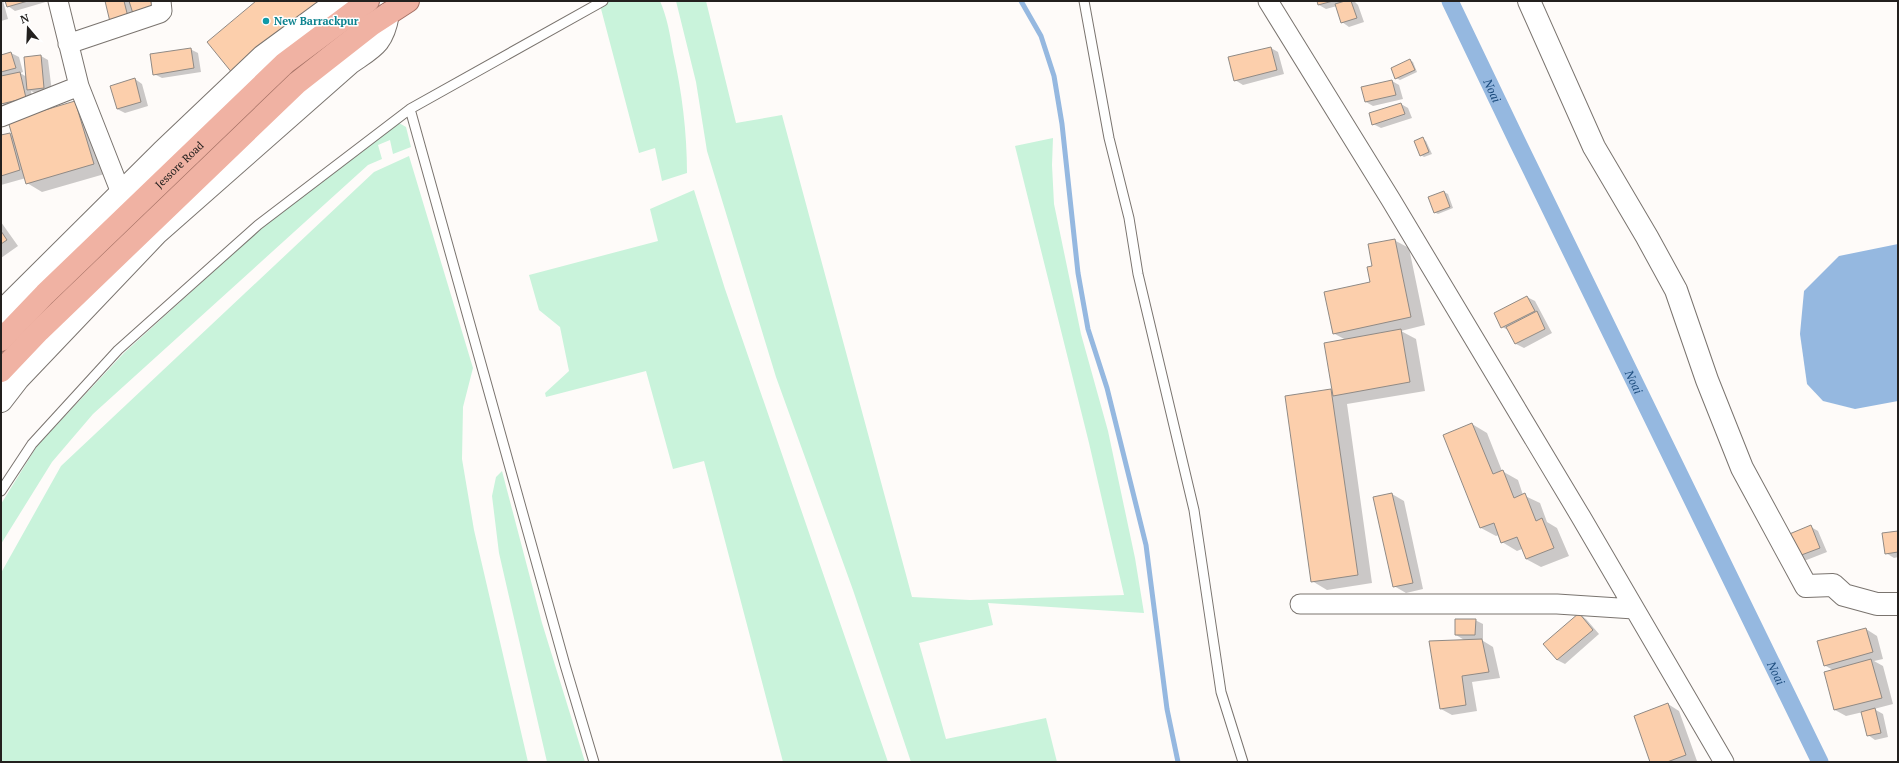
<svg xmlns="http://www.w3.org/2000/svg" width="1899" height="763" font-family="'PT Serif',serif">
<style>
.green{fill:#c9f3db}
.water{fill:#95b8e0}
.shadow{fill:#0003}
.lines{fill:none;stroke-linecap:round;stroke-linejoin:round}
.stream{stroke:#95b8e0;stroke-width:5}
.canal{stroke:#95b8e0;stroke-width:17}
.building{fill:#fccfac;stroke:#908a85}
.service-casing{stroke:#7a746f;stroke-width:11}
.minor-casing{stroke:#7a746f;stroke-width:21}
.tertiary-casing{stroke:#7a746f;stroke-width:24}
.trunk-casing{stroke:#a67266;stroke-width:24}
.service{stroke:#fff;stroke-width:9}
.minor{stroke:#fff;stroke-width:19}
.tertiary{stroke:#fff;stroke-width:22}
.trunk{stroke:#f0b2a3;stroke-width:22}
.culture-dot{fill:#0f9aa8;stroke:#fff;stroke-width:1.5}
.labels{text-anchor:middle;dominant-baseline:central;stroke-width:3;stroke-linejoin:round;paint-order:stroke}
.culture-label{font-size:11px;font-weight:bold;fill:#0d838f;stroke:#fff;text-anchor:start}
.street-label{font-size:11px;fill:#23201e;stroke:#fff}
.water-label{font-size:12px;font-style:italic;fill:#1b4b7d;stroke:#fff}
</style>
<rect width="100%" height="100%" fill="#fefbf9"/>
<path class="green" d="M 610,1 L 660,1 C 667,17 670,34 673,52 C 682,92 687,132 687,173 L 662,181 L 655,148 L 639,153 L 600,5 Z
M 676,1 L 706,1 L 736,123 L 782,115 L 912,597 L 970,600 L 1124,595 L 1089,443 L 1015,146 L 1053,138 L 1052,165 L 1054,204 L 1081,334 L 1108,431 L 1135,558 L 1144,613 L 988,603 L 993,625 L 919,643 L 946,739 L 1046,718 L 1057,762 L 911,762 L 853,590 L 776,377 L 707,151 L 696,82 Z
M 399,123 L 406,127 L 411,147 L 393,154 L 390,140 L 378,145 L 382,159 L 368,165 L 93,414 L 52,462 L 1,544 L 1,504 L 37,446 L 124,353 L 258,231 Z
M 409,156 L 473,368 L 463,407 L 462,459 L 474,530 L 528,762 L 1,762 L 1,573 L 61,466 L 374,172 Z
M 694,190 L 725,289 L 888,762 L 783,762 L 704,461 L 673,469 L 646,371 L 546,397 L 545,393 L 569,371 L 560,327 L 539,310 L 529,275 L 658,241 L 650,209 Z
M 502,471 L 542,623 L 585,762 L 547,762 L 499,553 L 492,496 L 496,477 Z"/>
<path class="water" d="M 1898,244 L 1898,401 L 1855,409 L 1823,401 L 1807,384 L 1800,334 L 1804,291 L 1839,256 Z"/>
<path class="shadow" d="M 1,1 L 3,1 L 8,19 L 1,21 Z
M 6,1 L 49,1 L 15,11 L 8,6 Z
M 106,1 L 160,1 L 112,25 Z
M 1318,1 L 1354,1 L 1358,5 L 1364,22 L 1349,27 L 1342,22 L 1337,6 L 1326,9 L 1319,5 Z
M 1271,48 L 1278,52 L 1284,74 L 1243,85 L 1235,80 Z
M 190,49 L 198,53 L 201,72 L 162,78 L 154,74 Z
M 11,53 L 19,57 L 23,72 L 20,73 L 27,77 L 41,56 L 48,60 L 52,92 L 35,93 L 31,91 L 33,101 L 8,108 L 1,103 L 1,56 Z
M 1410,60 L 1413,62 L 1417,72 L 1400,80 L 1396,78 Z
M 135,79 L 142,84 L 148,106 L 125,113 L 117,109 Z
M 1392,81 L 1399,85 L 1403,99 L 1373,106 L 1366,102 Z
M 75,102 L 90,111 L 108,173 L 42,192 L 27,183 L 26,178 L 1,185 L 1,136 L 10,134 L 13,136 Z
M 1401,104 L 1408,108 L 1412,118 L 1381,128 L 1373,124 Z
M 1423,139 L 1426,141 L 1432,154 L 1424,157 L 1421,155 Z
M 1444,192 L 1448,194 L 1453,208 L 1438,214 L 1434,212 Z
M 1,222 L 18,246 L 1,258 Z
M 1394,240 L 1409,248 L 1425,325 L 1401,331 L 1416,339 L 1425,391 L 1347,404 L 1372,583 L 1327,590 L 1312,581 L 1286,397 L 1333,390 L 1346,340 L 1333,333 L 1372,283 L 1374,267 Z
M 1527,297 L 1535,301 L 1552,333 L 1524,348 L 1516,344 L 1510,331 L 1502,327 Z
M 1472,424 L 1487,433 L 1502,471 L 1518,480 L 1523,495 L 1540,503 L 1547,522 L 1557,528 L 1569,556 L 1541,567 L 1526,559 L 1522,549 L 1517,551 L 1502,542 L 1499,535 L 1496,536 L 1481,528 L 1445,435 Z
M 1392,494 L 1404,501 L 1423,589 L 1406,593 L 1394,586 L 1375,498 Z
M 1811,527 L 1818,531 L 1827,552 L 1804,561 L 1797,557 Z
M 1898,532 L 1898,557 L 1894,558 L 1886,553 Z
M 1579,614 L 1586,619 L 1599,634 L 1565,664 L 1557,660 Z
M 1475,620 L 1483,624 L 1483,639 L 1480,639 L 1493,647 L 1500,678 L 1472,682 L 1477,711 L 1452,715 L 1441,709 L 1466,641 L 1456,635 Z
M 1866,629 L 1877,636 L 1883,659 L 1874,661 L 1883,666 L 1893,704 L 1874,709 L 1883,714 L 1888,737 L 1875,740 L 1868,735 L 1863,712 L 1846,716 L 1835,710 L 1833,670 L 1824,665 Z
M 1668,704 L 1679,711 L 1697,761 L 1651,762 Z"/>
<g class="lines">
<path class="stream" d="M 1021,1 L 1041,36 L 1054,76 L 1062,124 L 1078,273 L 1088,329 L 1107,388 L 1146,545 L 1167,709 L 1178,762"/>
<path class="canal" id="s1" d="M 1450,1 L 1517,141 L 1820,762"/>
</g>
<path class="building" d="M 5,1 L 28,1 L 7,7 Z
M 105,1 L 124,1 L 129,21 L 111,26 Z
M 129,1 L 155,1 L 158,12 L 135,20 Z
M 256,1 L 326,1 L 233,74 L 207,42 Z
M 1317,1 L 1333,1 L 1318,5 Z
M 1345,1 L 1351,1 L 1357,18 L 1341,23 L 1335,4 Z
M 1271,47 L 1277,70 L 1234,81 L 1228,57 Z
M 191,48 L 194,68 L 153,75 L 150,54 Z
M 11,52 L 16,68 L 1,72 L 1,55 Z
M 41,55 L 44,88 L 27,90 L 24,57 Z
M 1410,59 L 1415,70 L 1395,79 L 1391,68 Z
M 20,72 L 26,98 L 1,104 L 1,76 Z
M 135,78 L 141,102 L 117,109 L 110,86 Z
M 1392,80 L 1396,95 L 1365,102 L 1361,87 Z
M 75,101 L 94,164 L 26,184 L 8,121 Z
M 1401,103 L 1405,114 L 1372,125 L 1369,113 Z
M 10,133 L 20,170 L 1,176 L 1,135 Z
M 1423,137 L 1429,152 L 1420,156 L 1414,141 Z
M 1444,191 L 1450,207 L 1434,213 L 1428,197 Z
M 1,231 L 7,240 L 1,244 Z
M 1395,239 L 1411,317 L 1333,334 L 1324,292 L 1370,282 L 1367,267 L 1372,266 L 1368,244 Z
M 1527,296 L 1535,311 L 1501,328 L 1494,313 Z
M 1537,311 L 1545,329 L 1515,344 L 1506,327 Z
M 1401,329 L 1410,382 L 1333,396 L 1324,343 Z
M 1331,389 L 1358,575 L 1311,582 L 1285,396 Z
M 1472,423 L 1493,474 L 1503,470 L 1514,498 L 1525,493 L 1536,521 L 1542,518 L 1554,548 L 1526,559 L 1517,537 L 1501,543 L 1494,523 L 1480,528 L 1443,435 Z
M 1392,493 L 1413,583 L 1393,587 L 1373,497 Z
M 1811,525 L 1820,548 L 1796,557 L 1787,535 Z
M 1898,531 L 1898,552 L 1885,554 L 1882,533 Z
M 1579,613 L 1593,630 L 1557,660 L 1543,644 Z
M 1455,619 L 1476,619 L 1475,635 L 1455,635 Z
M 1866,628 L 1873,652 L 1824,666 L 1817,641 Z
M 1482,639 L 1489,672 L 1462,676 L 1466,705 L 1440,709 L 1429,641 Z
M 1871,659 L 1882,698 L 1834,710 L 1824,672 Z
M 1668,703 L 1686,755 L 1667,762 L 1650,762 L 1634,716 Z
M 1875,708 L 1881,733 L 1867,736 L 1861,712 Z"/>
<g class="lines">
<g class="service-casing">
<path id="service" d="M 1084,1 L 1109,138 L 1129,218 L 1138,274 L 1194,510 L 1221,692 L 1243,762
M 410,109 L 565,665 L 594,762
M 1,491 L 32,444 L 118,350 L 258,225 L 410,109 L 603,1"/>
</g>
<g class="minor-casing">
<path id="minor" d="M 1268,1 L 1391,200 L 1581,517 L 1724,762
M 68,44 L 160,13 L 162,11 L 161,1
M 79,86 L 121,193
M 1,117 L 79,86 L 58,1
M 1300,604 L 1557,604 L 1634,609"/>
</g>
<g class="tertiary-casing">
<path id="tertiary" d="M 1529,1 L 1594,147 L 1647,237 L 1676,290 L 1707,380 L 1742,468 L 1806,586 L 1833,585 L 1844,595 L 1877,604 L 1898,604
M 1,312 L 162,152 L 263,56 L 338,1
M 1,401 L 18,379 L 157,233 L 350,63 C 373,47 383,44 388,14"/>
</g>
<g class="trunk-casing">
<g id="trunk">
<path id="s2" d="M 1,340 L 45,294 L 285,63 L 368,1"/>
<path d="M 1,371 L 39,331 L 297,83 L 371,25 L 408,1"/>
</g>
</g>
<use href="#service" class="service"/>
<use href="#minor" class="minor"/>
<use href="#tertiary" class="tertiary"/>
<use href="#trunk" class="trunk"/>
</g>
<circle class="culture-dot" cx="266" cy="21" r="4"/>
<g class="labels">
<g class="culture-label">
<text x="274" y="21">New Barrackpur</text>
</g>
<g class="street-label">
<text stroke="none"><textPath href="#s2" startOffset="250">Jessore Road</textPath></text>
</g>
<g class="water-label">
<text stroke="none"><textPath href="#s1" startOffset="99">Noai</textPath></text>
<text stroke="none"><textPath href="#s1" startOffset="423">Noai</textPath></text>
<text stroke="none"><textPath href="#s1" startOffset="747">Noai</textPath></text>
</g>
</g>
<rect width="1899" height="763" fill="none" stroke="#23201e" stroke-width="4"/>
<g transform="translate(28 28) rotate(341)" stroke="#ffffff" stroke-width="3" paint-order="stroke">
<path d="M0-3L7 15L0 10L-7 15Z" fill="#23201e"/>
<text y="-6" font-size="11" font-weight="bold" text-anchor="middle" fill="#23201e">N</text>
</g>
</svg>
